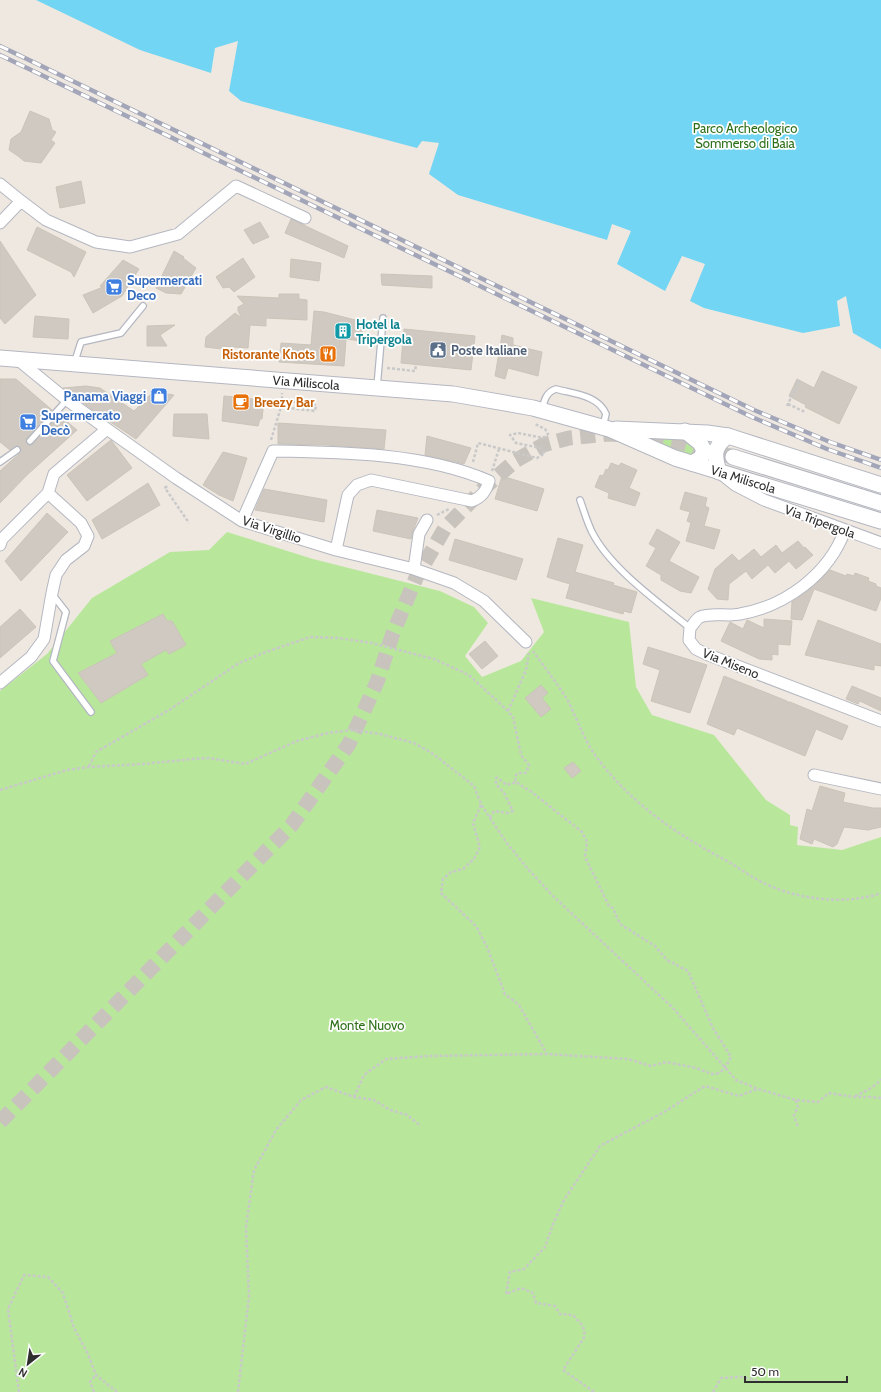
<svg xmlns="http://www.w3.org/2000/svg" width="881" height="1392" font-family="Cabin,sans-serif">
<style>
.green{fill:#b8e79c}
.water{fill:#72d5f3}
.building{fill:#cfc9c1;stroke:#cbc4b9}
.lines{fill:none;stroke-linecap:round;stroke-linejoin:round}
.secondary-tunnel{stroke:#c8c3bc;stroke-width:15;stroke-dasharray:15 8;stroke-linecap:butt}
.lane-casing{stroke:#b4b7c1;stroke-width:8}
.street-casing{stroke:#b4b7c1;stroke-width:13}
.secondary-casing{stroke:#b4b7c1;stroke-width:17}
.path{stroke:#c9c9c9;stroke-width:2.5;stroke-dasharray:3 2;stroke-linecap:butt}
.lane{stroke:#fff;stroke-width:5.5}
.street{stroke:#fff;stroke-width:11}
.secondary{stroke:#fff;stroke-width:15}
.rail-casing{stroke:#a2a6b8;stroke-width:4.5}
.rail{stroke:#fff;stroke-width:3;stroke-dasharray:9;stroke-linecap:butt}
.labels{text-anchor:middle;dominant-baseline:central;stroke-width:3.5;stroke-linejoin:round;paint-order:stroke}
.park-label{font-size:13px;fill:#2e7019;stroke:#fff}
.shop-label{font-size:13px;font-weight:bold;fill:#366cbe;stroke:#fff;text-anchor:start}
.culture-label{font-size:13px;font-weight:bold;fill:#0d838f;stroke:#fff;text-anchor:start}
.service-label{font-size:13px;font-weight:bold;fill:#4e5e75;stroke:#fff;text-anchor:start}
.food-label{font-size:13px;font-weight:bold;fill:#c56008;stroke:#fff;text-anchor:end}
.street-label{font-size:13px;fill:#2e2e2e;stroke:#fff}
</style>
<rect width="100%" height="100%" fill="#efe8e0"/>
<path class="green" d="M 660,437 C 677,438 687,437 699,449 L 694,456 L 662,445 L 659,441 Z
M 227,532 L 313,559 L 440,591 L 474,607 L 488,623 L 465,656 L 482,677 L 521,661 L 544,632 L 531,598 L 629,622 L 636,687 L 652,715 L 714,735 L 766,800 L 790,815 L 790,825 L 798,827 L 797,845 L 842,850 L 881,837 L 881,1392 L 0,1392 L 0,691 L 47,654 L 92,598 L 170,552 L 209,550 Z"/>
<path class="water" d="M 36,0 L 881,0 L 881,349 L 853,333 L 846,296 L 837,301 L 840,326 L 803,333 L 704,308 L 690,301 L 705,264 L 682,256 L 665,291 L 617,264 L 631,231 L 612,224 L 607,240 L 458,195 L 429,174 L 439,143 L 422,141 L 417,148 L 241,101 L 229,91 L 238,41 L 215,48 L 211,73 L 140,50 Z"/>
<path class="building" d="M 30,111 L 49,119 L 52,130 L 56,132 L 51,140 L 55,143 L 41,163 L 24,161 L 18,156 L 9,150 L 11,139 L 21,132 Z
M 81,181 L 85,203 L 60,208 L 56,187 Z
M 291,219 L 348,246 L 344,258 L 285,233 Z
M 260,222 L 269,237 L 253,244 L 244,230 Z
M 37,227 L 86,252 L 74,277 L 71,272 L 27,250 Z
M 0,241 L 36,295 L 5,324 L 0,318 Z
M 174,251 L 184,257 L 183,258 L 196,268 L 181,294 L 166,293 L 156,288 Z
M 243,258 L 255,277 L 234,292 L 229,287 L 223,288 L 216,277 Z
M 291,259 L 321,263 L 319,281 L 290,277 Z
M 123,260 L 139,269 L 122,296 L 93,313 L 83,295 L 103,287 L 100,286 Z
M 381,274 L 432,276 L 432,288 L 382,285 Z
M 279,294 L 299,294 L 299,299 L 307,300 L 307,320 L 266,318 L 266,326 L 250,325 L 248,348 L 221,346 L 222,349 L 205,347 L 206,337 L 235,313 L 242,318 L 238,311 L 238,307 L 244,304 L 237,296 L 279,298 Z
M 314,311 L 324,312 L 363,322 L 361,341 L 346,339 L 344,366 L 279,362 L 281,343 L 311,345 Z
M 35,316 L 69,319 L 68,339 L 33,337 Z
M 175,325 L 160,335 L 167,346 L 147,346 L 147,326 Z
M 404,329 L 475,336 L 471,370 L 401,363 Z
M 502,335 L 513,338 L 513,345 L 542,352 L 538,376 L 508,368 L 505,379 L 495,376 Z
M 822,371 L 857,387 L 839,424 L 805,407 L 806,405 L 789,396 L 797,379 L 814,388 Z
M 0,379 L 16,379 L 52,410 L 27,438 L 26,442 L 27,444 L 31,445 L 33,444 L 59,415 L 77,430 L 27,475 L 0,503 L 0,471 L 20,453 L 21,450 L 20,447 L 17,446 L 10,450 L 0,442 Z
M 86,386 L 100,388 L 134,411 L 151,394 L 161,393 L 174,395 L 136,439 L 94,411 L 63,388 Z
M 224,396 L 264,400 L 262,419 L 260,419 L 258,426 L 222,421 Z
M 174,414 L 207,414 L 209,439 L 173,436 Z
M 278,423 L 386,430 L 384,449 L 327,445 L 278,444 Z
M 427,436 L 471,448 L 464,464 L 425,455 Z
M 111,440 L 132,468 L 87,501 L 67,475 Z
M 223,452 L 247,458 L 233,501 L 219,495 L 203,485 Z
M 611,463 L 619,466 L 621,463 L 637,470 L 629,488 L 640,493 L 635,506 L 608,498 L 609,493 L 595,487 L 600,475 L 603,476 L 606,469 L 608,470 Z
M 502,476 L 544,489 L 537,511 L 495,499 Z
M 148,483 L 160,505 L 102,539 L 92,520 Z
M 264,489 L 327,500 L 324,522 L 255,510 Z
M 685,492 L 707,498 L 705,506 L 709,508 L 704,526 L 720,530 L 714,549 L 686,541 L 691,523 L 687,521 L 690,512 L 680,509 Z
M 377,510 L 418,518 L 413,531 L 411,539 L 373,531 Z
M 47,513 L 68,532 L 21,581 L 5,561 Z
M 657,529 L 680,542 L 669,561 L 699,577 L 691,593 L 680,591 L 661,580 L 661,575 L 646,566 L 656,548 L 649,544 Z
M 558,538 L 583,545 L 575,572 L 614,583 L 613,585 L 637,592 L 631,613 L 624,611 L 623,614 L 566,598 L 570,584 L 547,577 Z
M 455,539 L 523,559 L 516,580 L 449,560 Z
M 798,541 L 804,548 L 805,547 L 813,555 L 796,569 L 789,561 L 775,573 L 768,565 L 752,579 L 746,571 L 729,584 L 728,600 L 717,599 L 708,589 L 715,569 L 732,554 L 739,561 L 754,549 L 761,557 L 776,545 L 782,553 Z
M 830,570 L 846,576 L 847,574 L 854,576 L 855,573 L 869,578 L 868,581 L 876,584 L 876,586 L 881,588 L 881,598 L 876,611 L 814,589 L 802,620 L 791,619 L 792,602 L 808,591 Z
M 20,609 L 36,627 L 0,658 L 0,627 Z
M 163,614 L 167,621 L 172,621 L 186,645 L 169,654 L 166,650 L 141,664 L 148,675 L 101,703 L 78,673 L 117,653 L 110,641 Z
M 764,619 L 792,621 L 790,645 L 778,644 L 778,655 L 772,654 L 772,660 L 759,659 L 721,641 L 730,622 L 743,629 L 747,620 L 764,628 Z
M 818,620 L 881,644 L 881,666 L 874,665 L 874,670 L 805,655 Z
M 485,641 L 498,656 L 482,669 L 469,654 Z
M 648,647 L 707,665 L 690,713 L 651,701 L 660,670 L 643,664 Z
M 724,676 L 787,701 L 787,702 L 790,702 L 848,726 L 842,740 L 816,729 L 805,756 L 737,728 L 734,735 L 707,724 Z
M 541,685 L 548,693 L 542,698 L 551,709 L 541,717 L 525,698 Z
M 852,686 L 881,698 L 881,711 L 860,701 L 858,704 L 846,699 Z
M 573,762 L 581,771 L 572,778 L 564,768 Z
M 820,786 L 845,793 L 843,802 L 873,808 L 881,808 L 881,827 L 868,830 L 844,827 L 837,844 L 833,847 L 814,839 L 812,844 L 800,839 L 807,809 L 812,811 Z"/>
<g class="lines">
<path class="secondary-tunnel" d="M 0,1122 L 291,826 L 349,744 L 377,682 L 393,633 L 416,578 L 445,528 L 484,488 L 515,461 L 543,445 L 569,438 L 608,434 L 643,436 L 683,443 L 733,457"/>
<g class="lane-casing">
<path id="lane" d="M 74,364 L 81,342 L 121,333 L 143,306
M 377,387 L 383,318
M 542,410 C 544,401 546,392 556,389 C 574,394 598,395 606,414 L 603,426
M 30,441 L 67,400
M 0,462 L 17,450
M 580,500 C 584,511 587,522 592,532 C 610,568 658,602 690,628
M 52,594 L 66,612 L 53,661 L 91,712"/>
</g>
<g class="street-casing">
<path id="street" d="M 0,184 L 21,201
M 0,223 L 21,201 L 46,220 L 96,242 L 130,247 L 178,234 L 236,186 L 305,218
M 17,359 L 67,400 L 107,429 L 176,478 L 242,521 L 336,550 L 414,569 L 454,583 L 484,601 L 526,642
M 720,473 L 735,485 L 764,500 L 881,543
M 242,521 L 273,451 C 342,452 425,453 489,481 C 486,491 482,497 472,501 L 371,480 L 357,485 L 348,495 L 336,550
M 845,530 C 829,574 786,606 740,614 C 728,617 712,612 700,617 C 696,619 693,625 690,628 L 689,640 L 696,649 L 706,654 L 881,721
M 0,545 L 2,539 L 48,493 L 54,474 L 107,429
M 414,569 L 419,534 L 427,520
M 0,683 L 31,657 L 44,639 L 52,593 L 56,575 L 66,560 L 84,546 L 88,536 L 81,523 L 48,493
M 814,775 L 881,789"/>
</g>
<g class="secondary-casing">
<g id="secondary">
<path id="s1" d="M 0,358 L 453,394 L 533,408 L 609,429 L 675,458 L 881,521"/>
<path d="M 616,429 L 707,433 L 728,436 L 881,485"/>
<path d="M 685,431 L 700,443 L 704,450 L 701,458 L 692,463"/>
<path d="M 733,457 L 881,503"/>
<path d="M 719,472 C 714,455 713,447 728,436"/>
</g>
</g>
<path class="path" d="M 387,368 L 415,371 L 416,365
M 788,404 L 805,412
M 787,406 L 800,379
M 271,440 L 281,407 L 315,411 L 316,405 L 282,400 L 282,393
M 473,462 L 478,443 L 537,458 L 545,453 L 540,448 L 516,443 L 510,435 L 518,433 L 543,438 L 548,434 L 545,429 L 535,424
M 492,471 L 499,449
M 167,486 L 165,488 L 189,523
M 437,515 L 449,509
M 533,651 C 544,667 558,684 568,701 C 576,717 585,741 595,755 C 631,804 676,834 729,862 C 742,870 754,879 768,885 C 801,900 847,905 881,893
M 508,711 L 526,670 L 529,653
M 89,766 L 96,752 L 169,710 L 239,663 L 266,652 L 310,637 L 339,638 L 372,643 L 434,659 L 469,675 L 508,711 L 513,717 L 521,755 L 529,765 L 526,773 L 518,773 L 515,776 L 516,782 L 507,785 L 496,777
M 0,790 L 67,770 L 89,767 L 143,764 L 193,759 L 209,758 L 245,764 L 297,741 L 328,733 L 352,730 L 380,734 L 414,743 L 432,753 L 474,786 L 481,804 L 490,818 L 506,842 L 527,868 L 554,897 L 672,1007 L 736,1080 L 758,1089 L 796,1100 L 818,1102 L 829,1093 L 854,1097 L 872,1097 L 881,1098
M 481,805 L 473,823 L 480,847 L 474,859 L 463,869 L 451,872 L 443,879 L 441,893 L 476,926 L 487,947 L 505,994 L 519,1005 L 547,1054
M 490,818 L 494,811 L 508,813 L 513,811 L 504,793 L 496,784 L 496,777
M 855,1096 C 864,1092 875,1087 881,1079
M 354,1097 L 364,1075 L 386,1059 L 429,1056 L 547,1054 L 628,1059 L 651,1066 L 666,1062 L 696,1068 L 712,1074 L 719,1073 L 725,1068 L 731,1057 L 713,1028 L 688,971 L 667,960 L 655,946 L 620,924 L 613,908 L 609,906 L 585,857 L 587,842 L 582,832 L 533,793 L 516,782
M 796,1100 L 798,1107 L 794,1115 L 798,1127
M 19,1392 L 8,1309 L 24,1275 L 48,1277 L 63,1293 L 74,1328 L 88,1354 L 96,1375 L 117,1392
M 94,1392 L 90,1382 L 96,1375
M 238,1392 L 249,1296 L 246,1227 L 254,1170 L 276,1130 L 301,1100 L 326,1087 L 354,1097 L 374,1100 L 390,1110 L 407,1115 L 421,1126
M 594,1392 L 563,1370 L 585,1336 L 583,1326 L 573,1315 L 560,1314 L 555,1306 L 536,1303 L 533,1293 L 521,1288 L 506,1294 L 510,1272 L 524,1269 L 545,1247 L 553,1224 L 564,1200 L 600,1146 L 664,1112 L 705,1086 L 739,1096 L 757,1089
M 713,1392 L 721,1378 L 742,1377 L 759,1381"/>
<use href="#lane" class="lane"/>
<use href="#street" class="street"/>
<use href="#secondary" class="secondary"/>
<g class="rail-casing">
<path id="rail" d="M 0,46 L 754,410 L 830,442 L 881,460
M 0,55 L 752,417 L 827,449 L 881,468"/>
</g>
<use href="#rail" class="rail"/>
</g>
<defs>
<g id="supermarket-square" transform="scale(0.9)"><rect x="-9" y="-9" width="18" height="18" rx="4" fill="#3f7fe0" stroke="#fff"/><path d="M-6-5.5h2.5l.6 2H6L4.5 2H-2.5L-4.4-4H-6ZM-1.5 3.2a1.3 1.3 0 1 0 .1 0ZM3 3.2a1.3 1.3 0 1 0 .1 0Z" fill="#fff"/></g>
<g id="building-square" transform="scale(0.9)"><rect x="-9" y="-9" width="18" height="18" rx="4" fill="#0f9aa8" stroke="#fff"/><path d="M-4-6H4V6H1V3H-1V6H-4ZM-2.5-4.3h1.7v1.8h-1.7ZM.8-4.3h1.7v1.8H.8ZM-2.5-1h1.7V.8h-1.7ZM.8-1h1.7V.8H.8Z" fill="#fff"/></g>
<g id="civic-square" transform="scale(0.9)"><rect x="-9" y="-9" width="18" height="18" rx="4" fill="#5c6f8a" stroke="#fff"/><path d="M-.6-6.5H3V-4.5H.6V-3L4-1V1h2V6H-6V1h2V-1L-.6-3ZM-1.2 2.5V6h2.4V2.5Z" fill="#fff"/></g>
<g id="restaurant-square" transform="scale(0.9)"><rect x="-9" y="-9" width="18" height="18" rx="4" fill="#e8710a" stroke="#fff"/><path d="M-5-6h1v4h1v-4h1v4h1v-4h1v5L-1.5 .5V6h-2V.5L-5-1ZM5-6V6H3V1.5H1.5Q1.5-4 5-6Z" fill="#fff"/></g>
<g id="shop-square" transform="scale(0.9)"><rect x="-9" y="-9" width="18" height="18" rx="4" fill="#3f7fe0" stroke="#fff"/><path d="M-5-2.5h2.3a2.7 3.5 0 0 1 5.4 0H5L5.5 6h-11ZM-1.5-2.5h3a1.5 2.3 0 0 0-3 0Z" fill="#fff"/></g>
<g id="cafe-square" transform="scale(0.9)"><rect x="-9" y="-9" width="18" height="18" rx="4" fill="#e8710a" stroke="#fff"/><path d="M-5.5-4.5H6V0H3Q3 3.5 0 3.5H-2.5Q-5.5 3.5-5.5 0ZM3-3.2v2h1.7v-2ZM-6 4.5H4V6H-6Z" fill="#fff"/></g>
</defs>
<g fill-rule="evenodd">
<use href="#supermarket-square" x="114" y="287"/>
<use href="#building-square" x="343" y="331"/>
<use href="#civic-square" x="438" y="350"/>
<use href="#restaurant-square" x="328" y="354"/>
<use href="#shop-square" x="159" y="396"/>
<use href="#cafe-square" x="241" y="402"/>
<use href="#supermarket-square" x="28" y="422"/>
</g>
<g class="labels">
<g class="park-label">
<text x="745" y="128">Parco Archeologico<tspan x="745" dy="15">Sommerso di Baia</tspan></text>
<text x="367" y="1025">Monte Nuovo</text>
</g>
<g class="shop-label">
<text x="127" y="280">Supermercati<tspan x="127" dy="15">Deco</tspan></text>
<text x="146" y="396" text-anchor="end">Panama Viaggi</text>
<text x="41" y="415">Supermercato<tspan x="41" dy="15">Decò</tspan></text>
</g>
<g class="culture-label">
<text x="356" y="324">Hotel la<tspan x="356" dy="15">Tripergola</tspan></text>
</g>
<g class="service-label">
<text x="451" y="350">Poste Italiane</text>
</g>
<g class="food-label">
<text x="315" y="354">Ristorante Knots</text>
<text x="254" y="402" text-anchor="start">Breezy Bar</text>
</g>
<g class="street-label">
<text stroke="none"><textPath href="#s1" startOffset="307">Via Miliscola</textPath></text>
<text stroke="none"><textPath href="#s1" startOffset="758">Via Miliscola</textPath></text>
<text transform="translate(820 521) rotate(20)">Via Tripergola</text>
<text transform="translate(272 529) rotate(18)">Via Virgillio</text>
<text transform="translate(731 663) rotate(22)">Via Miseno</text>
</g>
</g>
<g transform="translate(28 1364) rotate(210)" stroke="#ffffff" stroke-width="3" paint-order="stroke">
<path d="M0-3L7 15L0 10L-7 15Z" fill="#2e2e2e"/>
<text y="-6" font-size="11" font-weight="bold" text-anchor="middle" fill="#2e2e2e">N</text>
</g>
<path d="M745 1376v6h102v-6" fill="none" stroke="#2e2e2e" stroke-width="2"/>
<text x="751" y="1376" font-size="12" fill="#2e2e2e" stroke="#ffffff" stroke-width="3" paint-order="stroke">50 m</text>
</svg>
